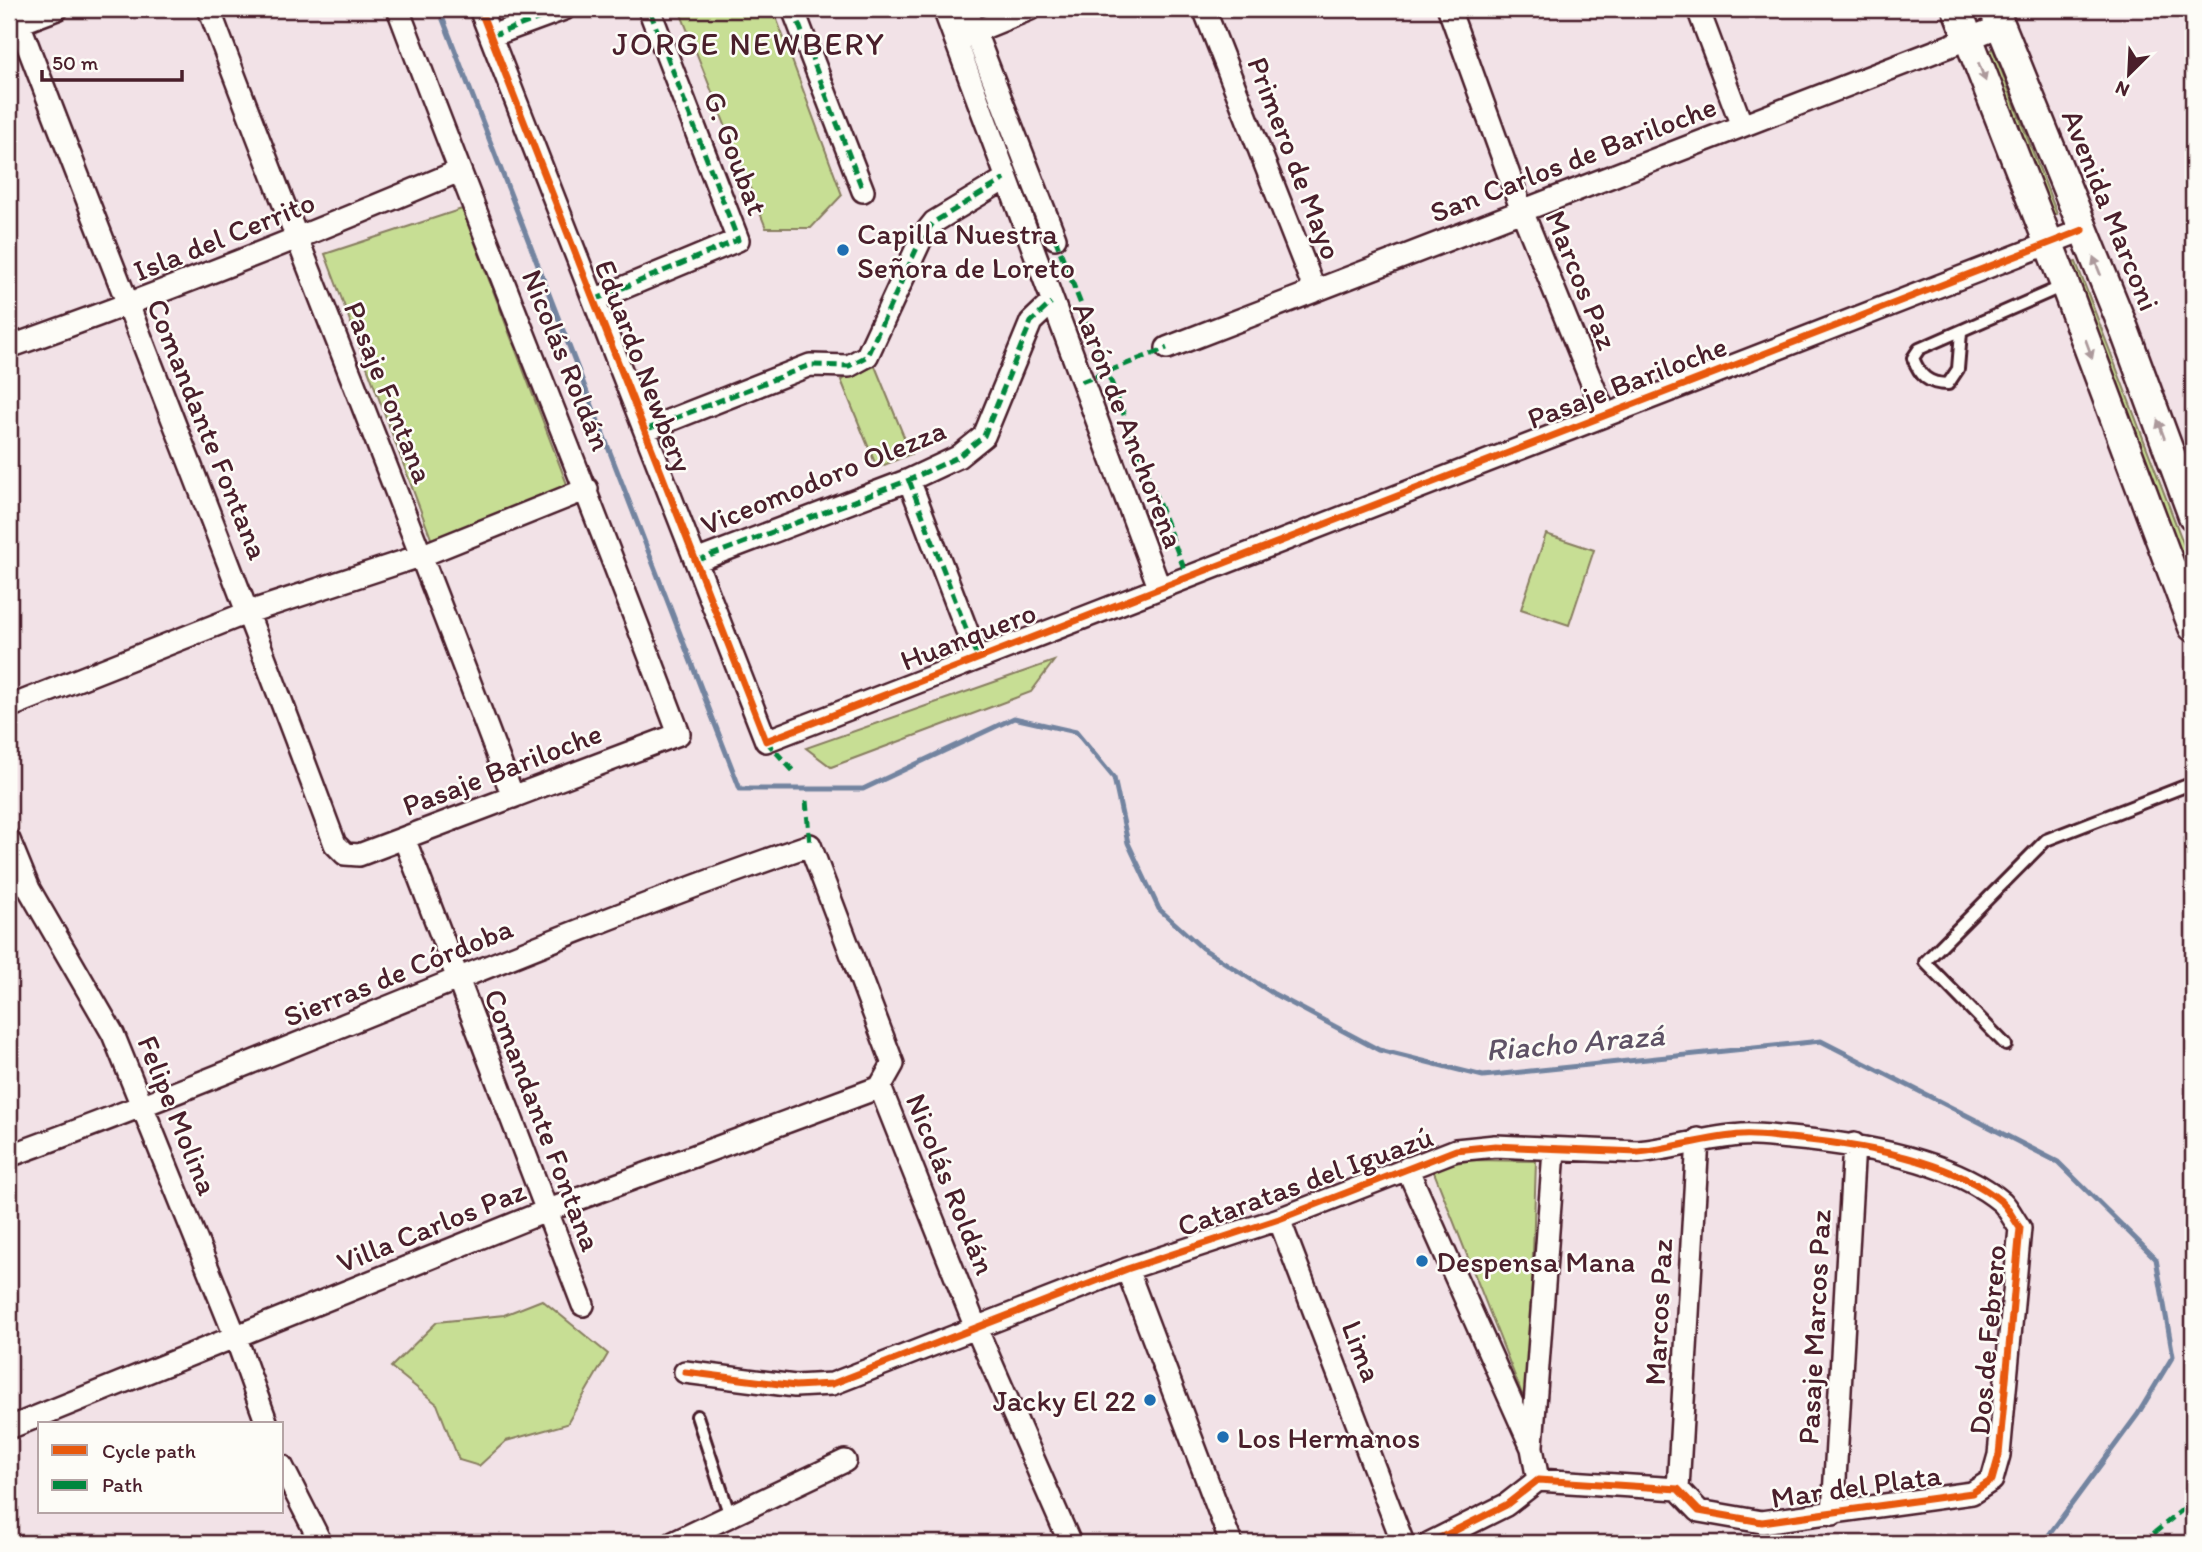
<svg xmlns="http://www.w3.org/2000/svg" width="2202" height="1552" font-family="Itim,sans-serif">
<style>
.green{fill:#c7de94;stroke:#887e60;stroke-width:2}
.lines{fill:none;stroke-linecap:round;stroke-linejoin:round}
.stream{stroke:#7384a0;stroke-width:5}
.lane-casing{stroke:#4a1f2b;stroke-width:16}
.street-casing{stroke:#4a1f2b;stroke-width:26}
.secondary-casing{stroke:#4a1f2b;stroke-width:33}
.lane{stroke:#fdfcf7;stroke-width:10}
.street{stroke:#fdfcf7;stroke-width:21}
.secondary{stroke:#fdfcf7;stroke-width:28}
.quiet{stroke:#00873e;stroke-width:5;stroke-dasharray:10 5;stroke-linecap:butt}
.cycleway-casing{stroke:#fdfcf7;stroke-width:11}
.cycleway{stroke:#e8590c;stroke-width:7}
.oneway{fill:#ac999b}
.poi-dot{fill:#1f6fb2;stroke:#fdfcf7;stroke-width:2.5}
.labels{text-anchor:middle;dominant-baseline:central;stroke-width:5;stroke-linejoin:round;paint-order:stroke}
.street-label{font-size:30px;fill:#4a1f2b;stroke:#fdfcf7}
.poi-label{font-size:30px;fill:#4a1f2b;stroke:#fdfcf7;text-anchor:start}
.neighbourhood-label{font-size:32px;letter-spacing:2px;fill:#4a1f2b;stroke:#fdfcf7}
.water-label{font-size:32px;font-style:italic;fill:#5f5266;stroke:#fdfcf7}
</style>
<rect width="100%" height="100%" fill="#f2e2e7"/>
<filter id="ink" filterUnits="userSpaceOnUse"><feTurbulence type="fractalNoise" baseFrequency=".0143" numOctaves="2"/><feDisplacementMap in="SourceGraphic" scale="14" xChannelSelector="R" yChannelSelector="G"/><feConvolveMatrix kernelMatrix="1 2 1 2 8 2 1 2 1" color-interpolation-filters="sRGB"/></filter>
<g filter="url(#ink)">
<path class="green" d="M 679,9 L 773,9 L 842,195 L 811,228 L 766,228 Z
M 1993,49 L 2057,214 L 2051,215 L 1988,51 Z
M 462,209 L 568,487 L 432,541 L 325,254 Z
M 2076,262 L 2193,569 L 2193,584 L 2072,263 Z
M 875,366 L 911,454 L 877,468 L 841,380 Z
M 1546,534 L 1594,550 L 1569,625 L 1521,609 Z
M 1054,661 L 1031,692 L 831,767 L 806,748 Z
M 1473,1160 L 1536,1161 L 1528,1409 L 1432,1167 Z
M 542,1300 L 608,1354 L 567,1424 L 506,1441 L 479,1466 L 459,1460 L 437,1404 L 391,1367 L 437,1322 L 504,1315 Z"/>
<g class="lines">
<path class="stream" d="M 439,9 L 740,789 L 863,789 L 1014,718 L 1076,732 L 1114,778 L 1128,843 L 1159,909 L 1202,948 L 1274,994 L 1379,1050 L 1483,1076 L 1821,1041 L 2058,1162 L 2156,1259 L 2173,1356 L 2138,1414 L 2043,1543"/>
<g class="lane-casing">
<path id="lane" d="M 1961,332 L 1958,369 L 1948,384 C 1928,384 1920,376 1913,358 L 1919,349 L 2063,286
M 2006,1045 L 1925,962 L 2046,840 L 2193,783
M 697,1416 L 730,1516"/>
</g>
<g class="street-casing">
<path id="street" d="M 209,9 C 308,272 415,533 513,797
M 480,9 L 766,741 L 2083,230
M 793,9 L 863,191
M 944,9 L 1159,587
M 966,9 L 1055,238
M 1204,9 L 1315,291
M 1449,9 L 1522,211 L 1605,415
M 1698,9 L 1742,126
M 19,23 C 124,297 233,569 335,844 L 345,854 L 359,855 L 679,734 C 588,491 489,251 398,9
M 9,27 L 57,9
M 491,36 L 564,9
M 964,36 L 1030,9
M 594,300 L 738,240 L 649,9
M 9,347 C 161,294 310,234 459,171
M 1167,348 L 2001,26
M 645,430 L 810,365 L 849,366 L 867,356 L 922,237 L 934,222 L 1005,179
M 909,480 L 977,657
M 696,561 L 909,480 L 958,457 L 984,436 L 1031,322 L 1051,303
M 9,707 L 249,612 L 423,555 L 587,489
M 404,838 L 583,1305
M 9,840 L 29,889 L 113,1034 L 236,1338 L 267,1424
M 9,1156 C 278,1058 539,938 810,845 L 893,1064 L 880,1087 L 976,1328 L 1070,1543
M 1407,1168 L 1532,1448 L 1538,1480
M 1279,1219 L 1403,1543
M 1127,1269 L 1231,1543
M 685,1372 L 795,1386 L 832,1384 L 1127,1269 L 1279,1219 L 1456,1150 L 1495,1146 L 1638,1152 C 1673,1149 1706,1137 1742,1135 C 1758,1134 1775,1137 1790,1138 C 1855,1144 1951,1159 2002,1202 C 2009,1209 2014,1220 2020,1228 L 1999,1455 L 1992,1480 L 1972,1493 L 1762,1522 L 1699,1511 L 1678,1489 L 1538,1480 L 1506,1505 L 1430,1543
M 9,1428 L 546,1211 L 880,1087
M 1532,1445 L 1554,1151
M 282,1466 L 321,1543
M 1678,1489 L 1698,1139
M 1833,1514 L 1854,1144
M 673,1543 L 845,1461"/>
</g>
<g class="secondary-casing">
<path id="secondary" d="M 1957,9 L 2065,285 L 2193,627
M 1994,9 L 2124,329 L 2193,516"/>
</g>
<use href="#lane" class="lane"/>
<use href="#street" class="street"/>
<use href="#secondary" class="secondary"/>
<path class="quiet" d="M 793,9 L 863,191
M 491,36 L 564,9
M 1055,238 L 1187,576
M 594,300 L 738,240 L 649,9
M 1081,382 L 1167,348
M 645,430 L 810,365 L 849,366 L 867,356 L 922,237 L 934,222 L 1005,179
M 909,480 L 977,657
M 696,561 L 909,480 L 958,457 L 984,436 L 1031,322 L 1051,303
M 766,741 L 795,773
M 806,801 L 810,845
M 2142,1543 L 2193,1501"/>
<g class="cycleway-casing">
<path id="cycleway" d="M 480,9 L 766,741 L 2083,230
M 685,1372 L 795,1386 L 832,1384 L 1127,1269 L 1279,1219 L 1456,1150 L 1495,1146 L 1638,1152 C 1673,1149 1706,1137 1742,1135 C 1758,1134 1775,1137 1790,1138 C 1855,1144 1951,1159 2002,1202 C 2009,1209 2014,1220 2020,1228 L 1999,1455 L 1992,1480 L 1972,1493 L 1762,1522 L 1699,1511 L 1678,1489 L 1538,1480 L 1506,1505 L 1430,1543"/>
</g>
<use href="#cycleway" class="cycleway"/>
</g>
<defs><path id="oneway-solid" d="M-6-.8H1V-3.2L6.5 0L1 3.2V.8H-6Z" transform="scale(1.75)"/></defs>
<g class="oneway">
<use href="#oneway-solid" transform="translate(1982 72) rotate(69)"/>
<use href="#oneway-solid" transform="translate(2097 266) rotate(-112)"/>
<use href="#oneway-solid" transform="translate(2089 349) rotate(70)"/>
<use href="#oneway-solid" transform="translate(2161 429) rotate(-110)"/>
</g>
</g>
<g class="poi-dot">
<circle cx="843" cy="250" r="7"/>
<circle cx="1422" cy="1261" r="7"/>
<circle cx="1150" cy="1400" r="7"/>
<circle cx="1223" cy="1437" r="7"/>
</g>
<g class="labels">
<g class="street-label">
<text transform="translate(736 153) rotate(69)">G. Goubat</text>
<text transform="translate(1295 158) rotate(69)">Primero de Mayo</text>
<text transform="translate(1573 159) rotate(-21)">San Carlos de Bariloche</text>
<text transform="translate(2111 210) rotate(68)">Avenida Marconi</text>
<text transform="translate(224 236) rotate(-22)">Isla del Cerrito</text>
<text transform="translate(1582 280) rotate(68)">Marcos Paz</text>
<text transform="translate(567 360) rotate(68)">Nicolás Roldán</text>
<text transform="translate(644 366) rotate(69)">Eduardo Newbery</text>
<text transform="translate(1627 382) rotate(-21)">Pasaje Bariloche</text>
<text transform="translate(389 392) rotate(68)">Pasaje Fontana</text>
<text transform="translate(1129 425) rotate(69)">Aarón de Anchorena</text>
<text transform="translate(208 429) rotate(68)">Comandante Fontana</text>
<text transform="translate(823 477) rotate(-22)">Viceomodoro Olezza</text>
<text transform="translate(968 636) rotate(-21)">Huanquero</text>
<text transform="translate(502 769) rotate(-21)">Pasaje Bariloche</text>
<text transform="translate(398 972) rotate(-22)">Sierras de Córdoba</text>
<text transform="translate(178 1115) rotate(68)">Felipe Molina</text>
<text transform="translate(543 1120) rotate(69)">Comandante Fontana</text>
<text transform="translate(1305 1181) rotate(-20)">Cataratas del Iguazú</text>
<text transform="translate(951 1184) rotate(68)">Nicolás Roldán</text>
<text transform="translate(431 1226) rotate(-22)">Villa Carlos Paz</text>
<text transform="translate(1658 1312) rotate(-87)">Marcos Paz</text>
<text transform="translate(1814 1327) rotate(-87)">Pasaje Marcos Paz</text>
<text transform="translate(1987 1340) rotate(-85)">Dos de Febrero</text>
<text transform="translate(1362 1351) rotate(69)">Lima</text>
<text transform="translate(1856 1486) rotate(-8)">Mar del Plata</text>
</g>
<g class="poi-label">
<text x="857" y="233">Capilla Nuestra<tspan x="857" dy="34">Señora de Loreto</tspan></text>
<text x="1436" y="1261">Despensa Mana</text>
<text x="1136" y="1400" text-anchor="end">Jacky El 22</text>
<text x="1237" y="1437">Los Hermanos</text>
</g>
<g class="neighbourhood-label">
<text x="749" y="44">JORGE NEWBERY</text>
</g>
<g class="water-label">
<text transform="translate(1575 1042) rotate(-5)">Riacho Arazá</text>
</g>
</g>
<rect width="2202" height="1552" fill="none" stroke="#fdfcf7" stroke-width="35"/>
<rect x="18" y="18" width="2167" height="1517" fill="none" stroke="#4a1f2b" stroke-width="2.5" filter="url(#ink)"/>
<rect x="38" y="1422" width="245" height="91" fill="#fdfcf7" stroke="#b5a4a5" stroke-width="2"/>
<rect x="52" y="1445" width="35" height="10" fill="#e8590c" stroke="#b5a4a5" stroke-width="2"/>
<text x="102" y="1458" font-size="21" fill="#4a1f2b">Cycle path</text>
<rect x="52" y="1480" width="35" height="10" fill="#00873e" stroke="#b5a4a5" stroke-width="2"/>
<text x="102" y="1492" font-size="21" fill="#4a1f2b">Path</text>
<g transform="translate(2129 74) rotate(204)" stroke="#fdfcf7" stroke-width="5" paint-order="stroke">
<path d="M0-5L12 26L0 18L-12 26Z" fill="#4a1f2b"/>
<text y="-10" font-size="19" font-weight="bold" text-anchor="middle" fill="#4a1f2b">N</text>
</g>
<path d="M42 70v10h140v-10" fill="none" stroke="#4a1f2b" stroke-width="3.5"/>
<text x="52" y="70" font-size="21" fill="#4a1f2b" stroke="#fdfcf7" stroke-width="5" paint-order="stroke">50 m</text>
</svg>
